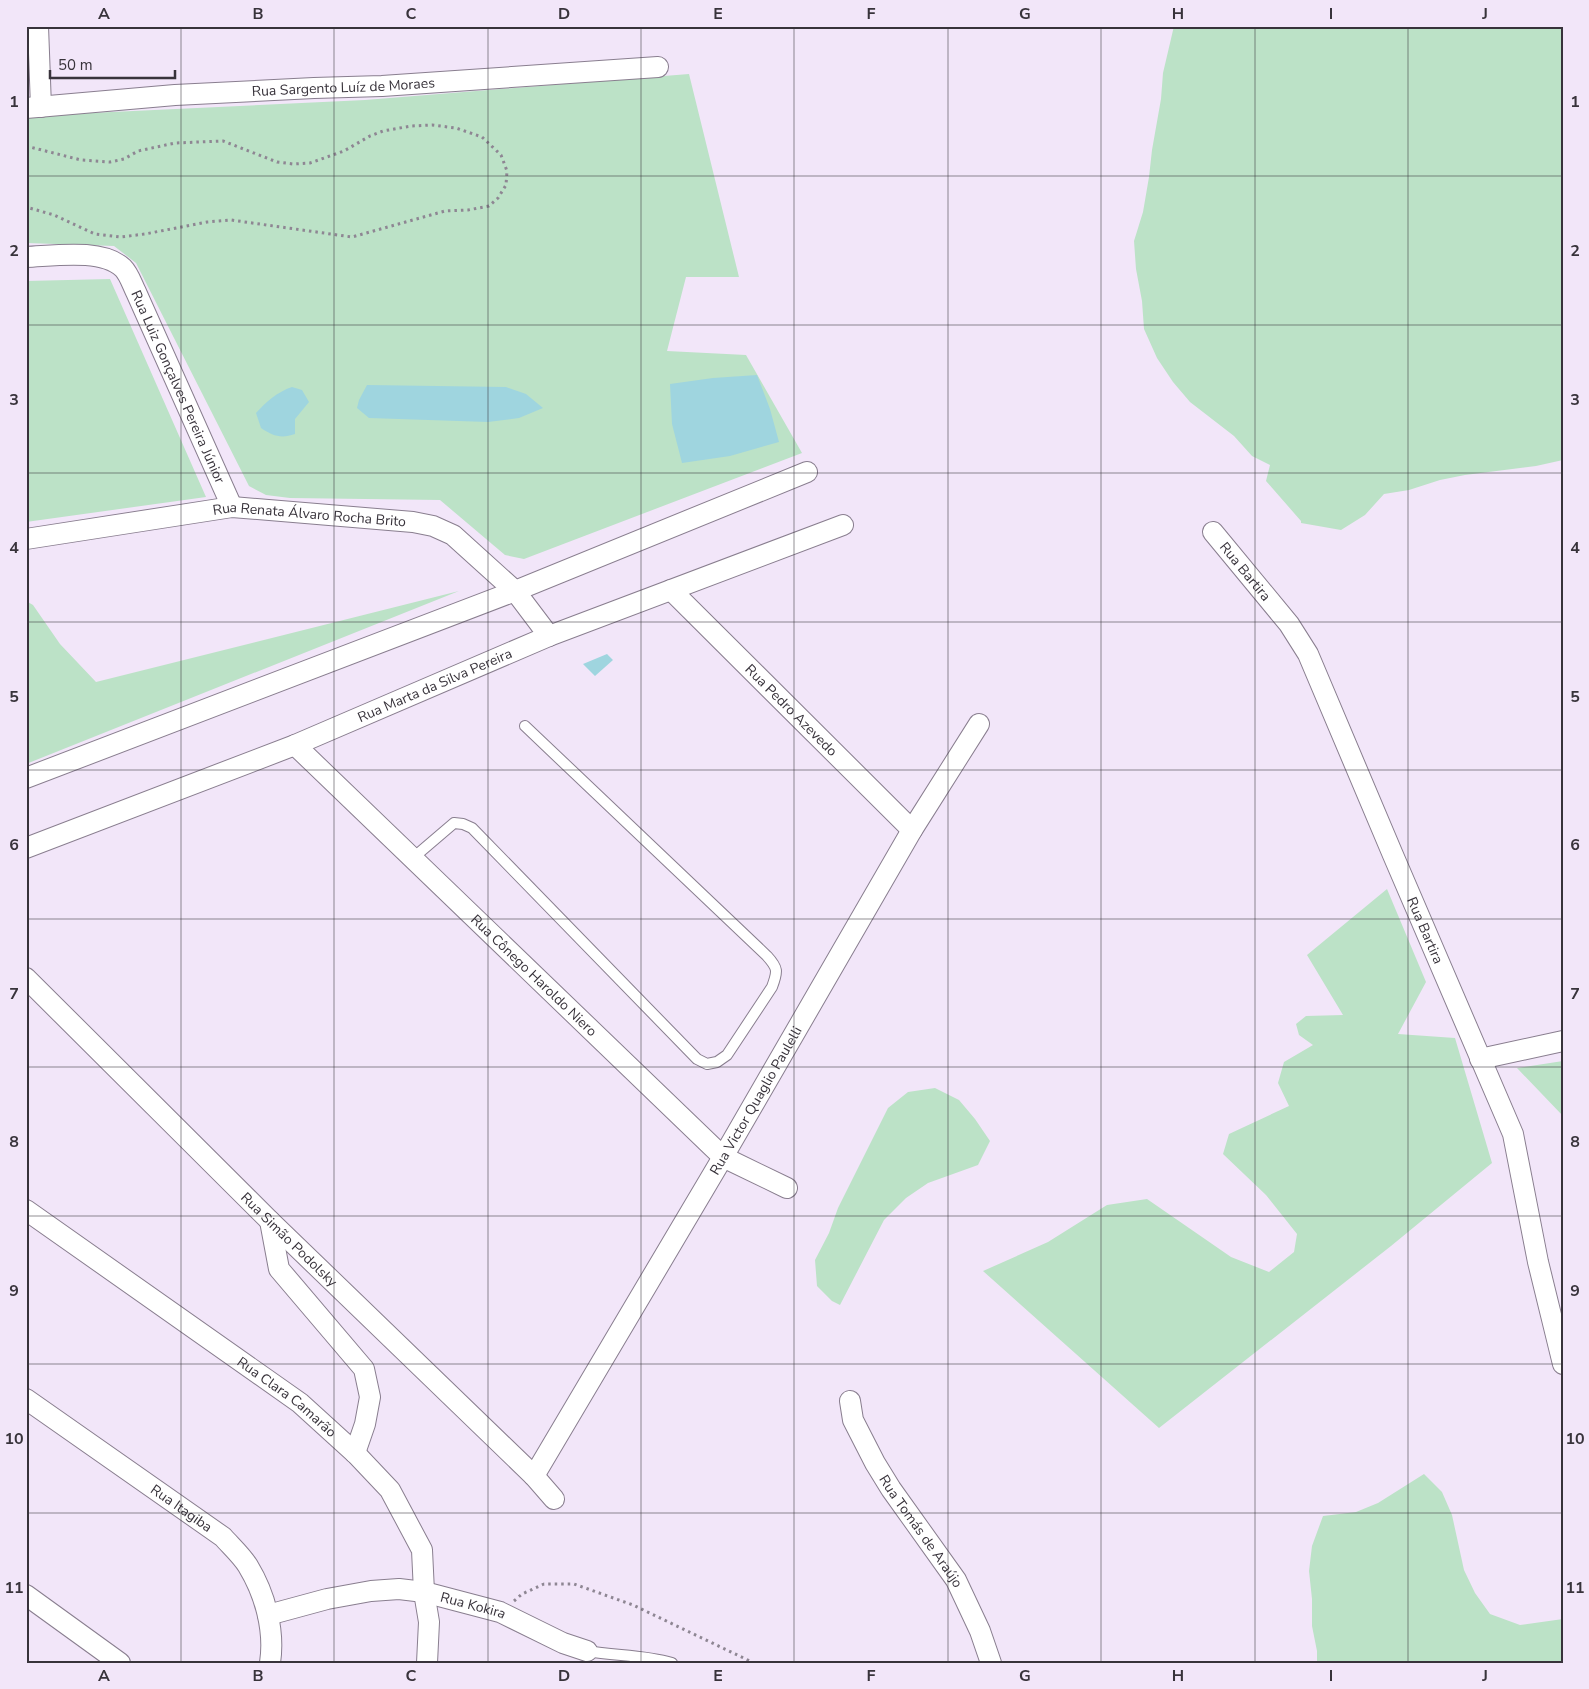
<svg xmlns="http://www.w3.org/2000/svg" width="1589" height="1689" font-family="'Nunito Sans',sans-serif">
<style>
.green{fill:#bce2c7}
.water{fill:#9fd5df}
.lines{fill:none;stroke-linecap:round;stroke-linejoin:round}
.service-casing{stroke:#897e8f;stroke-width:12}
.minor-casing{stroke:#897e8f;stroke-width:22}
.path{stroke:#8e8693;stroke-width:3;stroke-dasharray:2.5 4;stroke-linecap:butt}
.service{stroke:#fff;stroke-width:10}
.minor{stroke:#fff;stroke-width:20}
.grid{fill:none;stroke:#38333b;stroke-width:1;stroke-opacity:0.55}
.labels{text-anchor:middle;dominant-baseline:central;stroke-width:4;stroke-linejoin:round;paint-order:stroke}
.street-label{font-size:14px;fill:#38333b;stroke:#f2e6f9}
.neatline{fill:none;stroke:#38333b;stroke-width:2}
.grid-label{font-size:16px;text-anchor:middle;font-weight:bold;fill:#38333b}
</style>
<rect width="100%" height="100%" fill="#f2e6f9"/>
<path class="green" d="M 1174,26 L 1563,26 L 1563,460 L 1536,466 L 1465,475 L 1440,480 L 1409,490 L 1384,494 L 1365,515 L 1341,530 L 1301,523 L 1301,521 L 1266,481 L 1270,465 L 1252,456 L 1234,436 L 1190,402 L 1173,382 L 1157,358 L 1144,329 L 1142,301 L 1136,269 L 1134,241 L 1143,212 L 1149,177 L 1152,150 L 1161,99 L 1163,73 Z
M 689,74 L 739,277 L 686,277 L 667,351 L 746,355 L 802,453 L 524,559 L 505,555 L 440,500 L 290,498 L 266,495 L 249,486 L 136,263 L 114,246 L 26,243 L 26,116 L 365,100 Z
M 110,279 L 206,497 L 26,522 L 26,281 Z
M 459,591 L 26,764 L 26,601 L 33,605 L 60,644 L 96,682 Z
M 1387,889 L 1426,982 L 1398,1034 L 1455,1038 L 1492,1163 L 1391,1246 L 1159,1428 L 983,1271 L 1048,1242 L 1107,1205 L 1147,1199 L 1231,1257 L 1269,1272 L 1294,1252 L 1297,1234 L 1266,1195 L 1223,1154 L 1229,1134 L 1289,1106 L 1278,1083 L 1284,1062 L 1313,1045 L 1299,1035 L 1296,1024 L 1306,1016 L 1343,1015 L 1307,955 Z
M 1563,1061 L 1563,1116 L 1517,1068 Z
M 935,1088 L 959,1100 L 975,1119 L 990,1141 L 978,1165 L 928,1183 L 906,1198 L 884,1220 L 840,1305 L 832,1301 L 817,1286 L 815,1260 L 829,1233 L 838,1208 L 888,1108 L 908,1092 Z
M 1424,1474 L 1442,1492 L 1452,1515 L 1464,1570 L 1475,1593 L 1490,1614 L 1520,1625 L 1563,1619 L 1563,1663 L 1317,1663 L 1317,1651 L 1312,1626 L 1312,1599 L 1309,1571 L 1312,1546 L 1323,1516 L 1356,1512 L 1378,1503 Z"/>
<path class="water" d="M 757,375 L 770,409 L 779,442 L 730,456 L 682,463 L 672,424 L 670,384 L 713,378 Z
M 367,385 L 506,387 L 526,394 L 543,408 L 519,418 L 488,422 L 369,418 L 357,408 L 359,400 Z
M 292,387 L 302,390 L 309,402 L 295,419 L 295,434 C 281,439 273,436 261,428 L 256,413 C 266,402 277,392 292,387 Z
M 607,654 L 613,660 L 595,676 L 583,664 Z"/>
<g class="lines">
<g class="service-casing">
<path id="service" d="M 413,858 L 454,823 L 463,824 L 472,828 L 697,1059 L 707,1064 L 717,1062 L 727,1055 L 772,987 C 778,971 778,968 767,956 L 525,726
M 587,1651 C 616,1656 644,1655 672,1663"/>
</g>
<g class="minor-casing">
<g id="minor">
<path d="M 38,26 L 41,107"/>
<path id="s1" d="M 26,108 L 175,95 L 314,88 L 382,86 L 658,67"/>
<path id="s2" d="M 26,257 C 53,256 102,248 123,268 C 129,274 132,284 136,292 L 232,507"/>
<path id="s3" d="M 1213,532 L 1289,624 L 1308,654 L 1393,855 L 1513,1134 L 1538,1262 L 1563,1364"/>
<path id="s4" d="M 26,539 L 232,507 L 413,522 L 433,526 L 453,535 L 515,591 L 549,636"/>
<path id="s5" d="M 671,590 L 912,830"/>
<path id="s6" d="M 295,745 L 723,1157 L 787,1188"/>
<path d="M 26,778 L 515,591 L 807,472"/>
<path id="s7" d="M 26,848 L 295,745 L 549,636 L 843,525"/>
<path id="s8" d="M 26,978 L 270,1221 L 534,1476 L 554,1499"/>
<path d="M 1480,1059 L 1563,1041"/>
<path id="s9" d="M 26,1210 L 300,1403 L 355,1453 L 390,1490 L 422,1550 L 424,1592 L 429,1622 L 427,1663"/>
<path d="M 270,1221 L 279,1269 L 364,1369 L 370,1397 L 365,1424 L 355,1453"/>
<path id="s10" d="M 26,1399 L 223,1537 C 231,1546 242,1556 248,1566 C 265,1594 275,1630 270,1663"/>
<path id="s11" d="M 850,1401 L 853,1420 L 875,1463 L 891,1489 L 956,1580 L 980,1631 L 991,1663"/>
<path id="s12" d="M 534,1476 L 723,1157 L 912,830 L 979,724"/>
<path d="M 26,1595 L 120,1663"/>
<path id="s13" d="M 268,1615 L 327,1599 L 371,1591 L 399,1589 L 424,1592 L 500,1612 L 563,1643 L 587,1651"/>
</g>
</g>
<path class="path" d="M 26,146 L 81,160 L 110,162 L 124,159 L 138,151 L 175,143 L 223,141 L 277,162 L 293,164 L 310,163 L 344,151 L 370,136 L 383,131 L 411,126 L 432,125 L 456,128 L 482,137 L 501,155 L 507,171 L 506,185 L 498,198 L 489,206 L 468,210 L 445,211 L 352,237 L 231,220 L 207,222 L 145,234 L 120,237 L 95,234 L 54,215 L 26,207
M 514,1601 L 522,1594 L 544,1584 L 574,1584 L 633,1605 L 754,1663"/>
<use href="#service" class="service"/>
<use href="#minor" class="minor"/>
</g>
<path class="grid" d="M 181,26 L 181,1663M 334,26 L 334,1663M 488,26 L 488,1663M 641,26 L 641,1663M 794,26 L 794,1663M 948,26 L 948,1663M 1101,26 L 1101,1663M 1255,26 L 1255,1663M 1408,26 L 1408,1663M 26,176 L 1563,176M 26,325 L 1563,325M 26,473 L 1563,473M 26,622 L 1563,622M 26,770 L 1563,770M 26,919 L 1563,919M 26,1067 L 1563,1067M 26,1216 L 1563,1216M 26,1364 L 1563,1364M 26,1513 L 1563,1513"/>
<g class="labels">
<g class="street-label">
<text stroke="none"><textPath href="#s1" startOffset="318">Rua Sargento Luíz de Moraes</textPath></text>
<text stroke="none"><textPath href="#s2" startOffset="231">Rua Luiz Gonçalves Pereira Júnior</textPath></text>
<text stroke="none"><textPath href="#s4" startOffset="286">Rua Renata Álvaro Rocha Brito</textPath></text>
<text stroke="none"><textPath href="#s3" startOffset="51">Rua Bartira</textPath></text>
<text stroke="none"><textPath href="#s7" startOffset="440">Rua Marta da Silva Pereira</textPath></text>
<text stroke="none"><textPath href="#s5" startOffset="170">Rua Pedro Azevedo</textPath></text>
<text stroke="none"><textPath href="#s3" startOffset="455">Rua Bartira</textPath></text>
<text stroke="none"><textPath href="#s6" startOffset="332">Rua Cônego Haroldo Niero</textPath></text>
<text stroke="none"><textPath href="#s12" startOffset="436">Rua Victor Quaglio Paulelli</textPath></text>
<text stroke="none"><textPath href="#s8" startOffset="371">Rua Simão Podolsky</textPath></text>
<text stroke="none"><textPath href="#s9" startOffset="321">Rua Clara Camarão</textPath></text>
<text stroke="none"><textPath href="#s10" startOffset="190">Rua Itagiba</textPath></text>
<text stroke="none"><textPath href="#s11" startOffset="150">Rua Tomás de Araújo</textPath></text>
<text stroke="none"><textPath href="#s13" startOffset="210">Rua Kokira</textPath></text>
</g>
</g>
<rect width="1589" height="1689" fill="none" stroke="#f2e6f9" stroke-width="55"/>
<path d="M50 70v8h125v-8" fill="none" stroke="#38333b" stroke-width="2.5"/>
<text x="58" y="70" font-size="15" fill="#38333b" stroke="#f2e6f9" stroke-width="4" paint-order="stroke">50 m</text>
<rect x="28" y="28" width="1534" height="1634" class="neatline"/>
<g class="grid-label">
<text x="104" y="19">A</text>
<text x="258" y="19">B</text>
<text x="411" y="19">C</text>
<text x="564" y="19">D</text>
<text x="718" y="19">E</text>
<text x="871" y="19">F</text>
<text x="1025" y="19">G</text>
<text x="1178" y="19">H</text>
<text x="1331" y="19">I</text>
<text x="1485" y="19">J</text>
<text x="14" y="107">1</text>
<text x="1575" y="107">1</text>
<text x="14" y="256">2</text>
<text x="1575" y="256">2</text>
<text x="14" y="405">3</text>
<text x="1575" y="405">3</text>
<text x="14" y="553">4</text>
<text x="1575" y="553">4</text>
<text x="14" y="702">5</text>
<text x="1575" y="702">5</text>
<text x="14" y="850">6</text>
<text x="1575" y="850">6</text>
<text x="14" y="999">7</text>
<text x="1575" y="999">7</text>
<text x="14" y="1147">8</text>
<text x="1575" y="1147">8</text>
<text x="14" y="1296">9</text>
<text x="1575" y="1296">9</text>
<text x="14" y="1444">10</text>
<text x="1575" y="1444">10</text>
<text x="14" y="1593">11</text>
<text x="1575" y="1593">11</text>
<text x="104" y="1681">A</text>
<text x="258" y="1681">B</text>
<text x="411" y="1681">C</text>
<text x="564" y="1681">D</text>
<text x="718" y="1681">E</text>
<text x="871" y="1681">F</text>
<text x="1025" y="1681">G</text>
<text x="1178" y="1681">H</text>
<text x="1331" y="1681">I</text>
<text x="1485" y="1681">J</text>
</g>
</svg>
